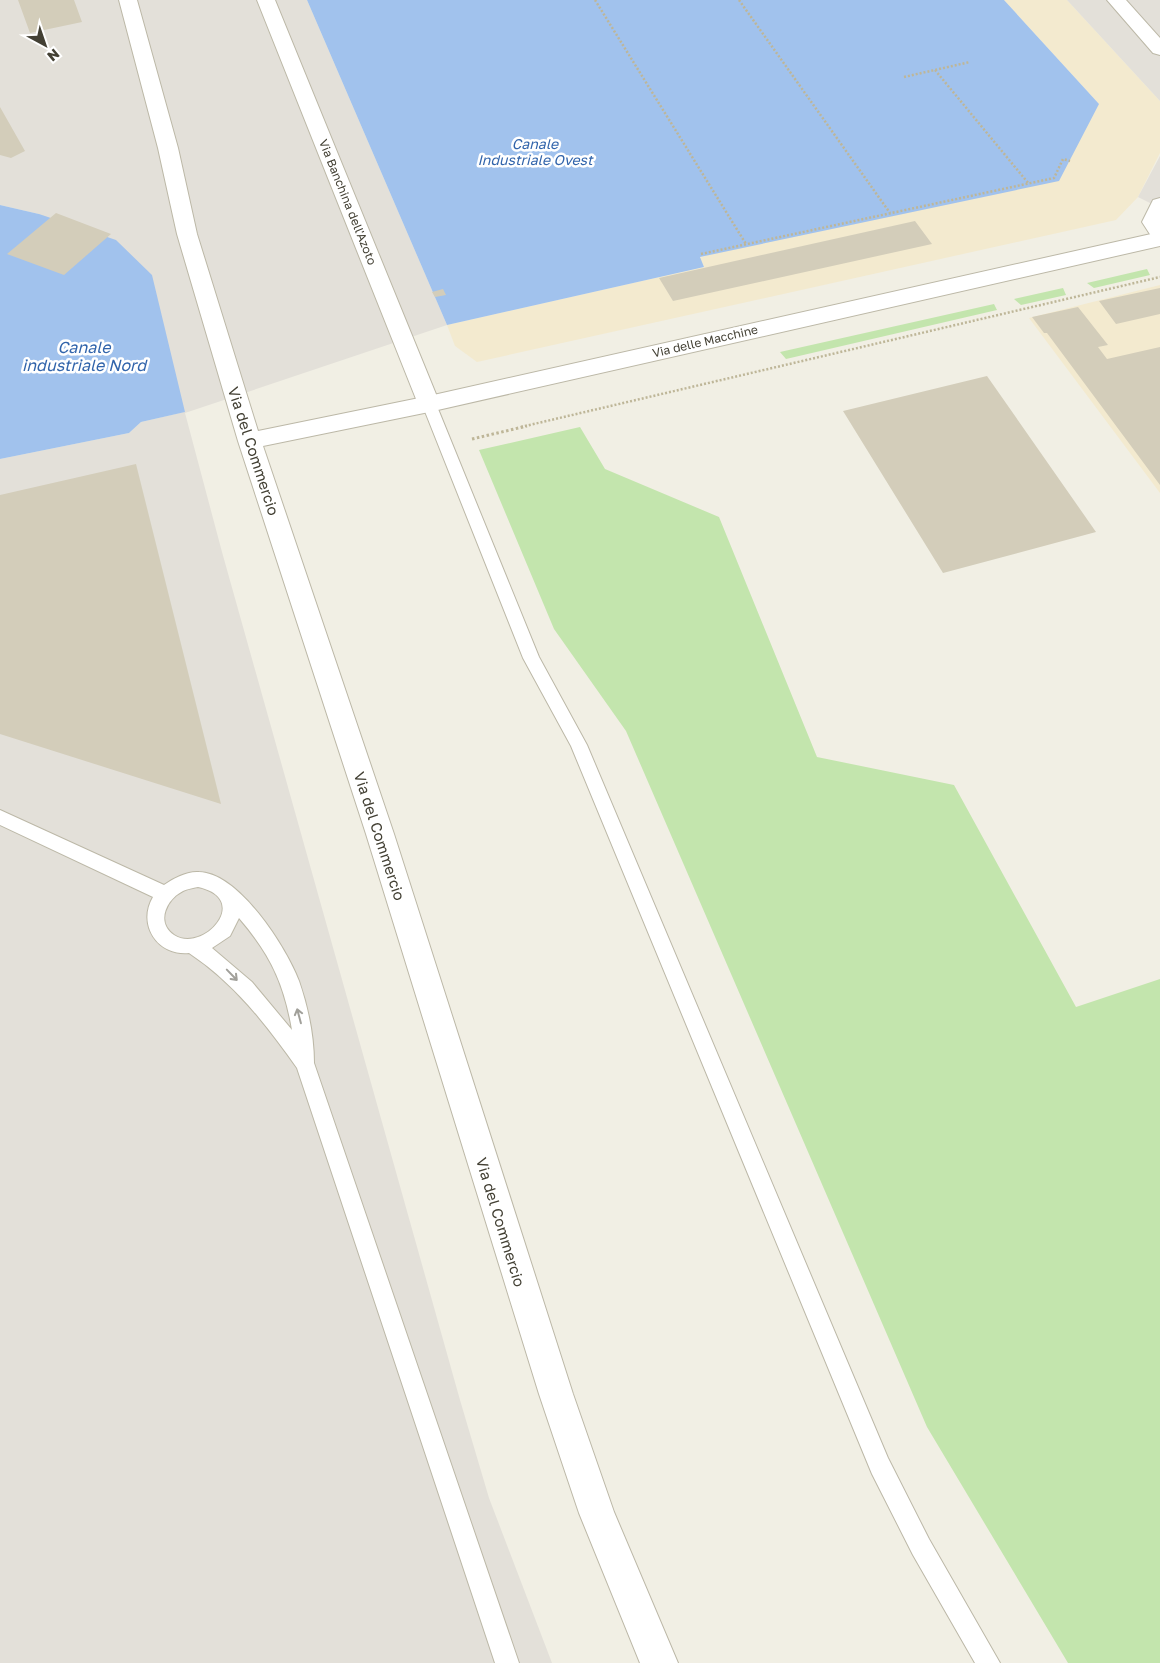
<svg xmlns="http://www.w3.org/2000/svg" width="1160" height="1663" font-family="'Golos Text',sans-serif">
<style>
.commercial{fill:#f3eacf}
.industrial{fill:#e3e0d9}
.green{fill:#c3e5ad}
.water{fill:#a1c2ed}
.building{fill:#d3cdba}
.lines{fill:none;stroke-linecap:round;stroke-linejoin:round}
.service-casing{stroke:#bcb8a7;stroke-width:2}
.minor-casing{stroke:#bcb8a7;stroke-width:2}
.tertiary-casing{stroke:#bcb8a7;stroke-width:2}
.path-far1{stroke:#beb698;stroke-width:2.5;stroke-dasharray:2 2;stroke-linecap:butt}
.path{stroke:#beb698;stroke-width:3;stroke-dasharray:2.5 2.5;stroke-linecap:butt}
.service{fill:#fff;fill-rule:evenodd}
.minor{fill:#fff;fill-rule:evenodd}
.tertiary{fill:#fff;fill-rule:evenodd}
.oneway{stroke:#a1a09a}
.labels{text-anchor:middle;dominant-baseline:central;stroke-width:5;stroke-linejoin:round;paint-order:stroke}
.far-street-label{font-size:12px;fill:#434034;stroke:#fff}
.far-water-label{font-size:14px;font-style:italic;fill:#3164ab;stroke:#fff}
.street-label{font-size:15px;fill:#434034;stroke:#fff}
.water-label{font-size:16px;font-style:italic;fill:#3164ab;stroke:#fff}
</style>
<rect width="100%" height="100%" fill="#f1efe4"/>
<path class="commercial" d="M 1004,0 L 1067,0 L 1160,101 L 1160,153 L 1138,197 L 1116,220 L 477,362 L 455,346 L 447,325 L 704,267 L 700,258 L 1099,104 Z
M 1160,285 L 1160,493 L 1029,318 Z"/>
<path class="industrial" d="M 0,0 L 307,0 L 447,325 L 185,413 L 222,552 L 460,1400 L 489,1498 L 552,1663 L 0,1663 L 0,459 L 129,433 L 141,422 L 184,412 L 39,214 L 0,205 Z
M 1067,0 L 1160,0 L 1160,101 Z
M 1160,156 L 1160,208 L 1138,197 Z"/>
<path class="green" d="M 1147,269 L 1150,275 L 1094,288 L 1087,283 Z
M 1063,288 L 1066,295 L 1021,305 L 1014,299 Z
M 994,304 L 997,310 L 786,359 L 780,352 Z
M 580,427 L 605,469 L 719,517 L 817,757 L 954,785 L 1076,1007 L 1160,979 L 1160,1663 L 1068,1663 L 927,1427 L 626,731 L 554,629 L 479,450 Z"/>
<path class="water" d="M 307,0 L 1004,0 L 1099,104 L 1059,181 L 700,257 L 704,267 L 447,325 Z
M 0,205 L 39,214 L 116,240 L 152,275 L 185,412 L 141,422 L 129,433 L 0,459 Z"/>
<path class="building" d="M 18,0 L 74,0 L 82,22 L 30,33 Z
M 0,107 L 25,151 L 11,158 L 0,155 Z
M 56,213 L 111,234 L 64,275 L 7,254 Z
M 915,221 L 932,244 L 673,301 L 659,278 Z
M 1160,288 L 1160,314 L 1116,324 L 1099,301 Z
M 443,289 L 446,295 L 435,297 L 432,292 Z
M 1078,307 L 1108,345 L 1098,347 L 1107,359 L 1160,347 L 1160,485 L 1047,333 L 1044,333 L 1032,317 Z
M 987,376 L 1096,532 L 943,573 L 843,411 Z
M 136,464 L 221,804 L 0,734 L 0,495 Z"/>
<g class="lines">
<g class="service-casing">
<path id="service" d="M 429,399 L 436,404 L 539,657 L 587,745 L 888,1458 L 929,1539 L 1000,1663 L 975,1663 L 913,1555 L 872,1474 L 571,746 L 523,658 L 422,404 Z
M 0,810 L 164,885 C 172,879 187,871 199,872 C 239,873 286,947 299,981 C 308,1007 314,1036 314,1063 L 519,1663 L 495,1663 L 297,1068 C 266,1024 234,983 189,953 C 157,956 137,924 153,897 L 0,825 ZM 198,887 C 253,899 203,954 174,935 C 155,922 167,899 183,891 C 187,889 193,888 198,887 ZM 239,918 C 270,954 284,983 292,1030 L 252,982 L 212,948 L 230,936 Z"/>
</g>
<g class="minor-casing">
<path id="minor" d="M 257,0 L 275,0 L 440,404 L 437,409 L 429,412 L 421,409 L 418,404 Z
M 1107,0 L 1126,0 L 1160,38 L 1160,55 L 1153,53 Z
M 1160,198 L 1160,240 L 1153,239 L 1142,222 L 1153,200 Z"/>
</g>
<g class="tertiary-casing">
<path id="tertiary" d="M 119,0 L 137,0 L 178,148 L 197,234 L 258,431 L 429,396 L 1160,232 L 1160,246 L 429,412 L 263,446 L 394,834 L 573,1394 L 614,1512 L 678,1663 L 640,1663 L 579,1513 L 539,1394 L 366,834 L 238,441 L 177,234 L 158,148 Z"/>
</g>
<path class="path-far1" d="M 595,0 L 746,244
M 739,0 L 890,213
M 935,70 L 1029,184
M 904,77 L 970,62
M 701,254 L 1054,178 L 1063,159 L 1070,161
M 521,427 L 1160,277"/>
<path class="path" d="M 472,439 L 527,426"/>
<use href="#service" class="service"/>
<use href="#minor" class="minor"/>
<use href="#tertiary" class="tertiary"/>
</g>
<defs><path id="oneway-shaft" d="M-6 0H5M1.5-3L5.5 0L1.5 3" fill="none" stroke-width="1.6" stroke-linecap="round" stroke-linejoin="round" transform="scale(1.25)"/></defs>
<g class="oneway">
<use href="#oneway-shaft" transform="translate(232 975) rotate(46)"/>
<use href="#oneway-shaft" transform="translate(299 1016) rotate(-105)"/>
</g>
<g class="labels">
<g class="far-street-label">
<text transform="translate(348 202) rotate(68)">Via Banchina dell'Azoto</text>
<text transform="translate(705 341) rotate(-13)">Via delle Macchine</text>
</g>
<g class="far-water-label">
<text x="535" y="143">Canale<tspan x="535" dy="16">Industriale Ovest</tspan></text>
</g>
<g class="street-label">
<text transform="translate(254 451) rotate(72)">Via del Commercio</text>
<text transform="translate(380 836) rotate(72)">Via del Commercio</text>
<text transform="translate(501 1222) rotate(73)">Via del Commercio</text>
</g>
<g class="water-label">
<text x="84" y="347">Canale<tspan x="84" dy="18">industriale Nord</tspan></text>
</g>
</g>
<g transform="translate(45 45) rotate(140)" stroke="#ffffff" stroke-width="4" paint-order="stroke">
<path d="M0-4L9 19L0 12L-9 19Z" fill="#434034"/>
<text y="-8" font-size="14" font-weight="bold" text-anchor="middle" fill="#434034">N</text>
</g>
</svg>
